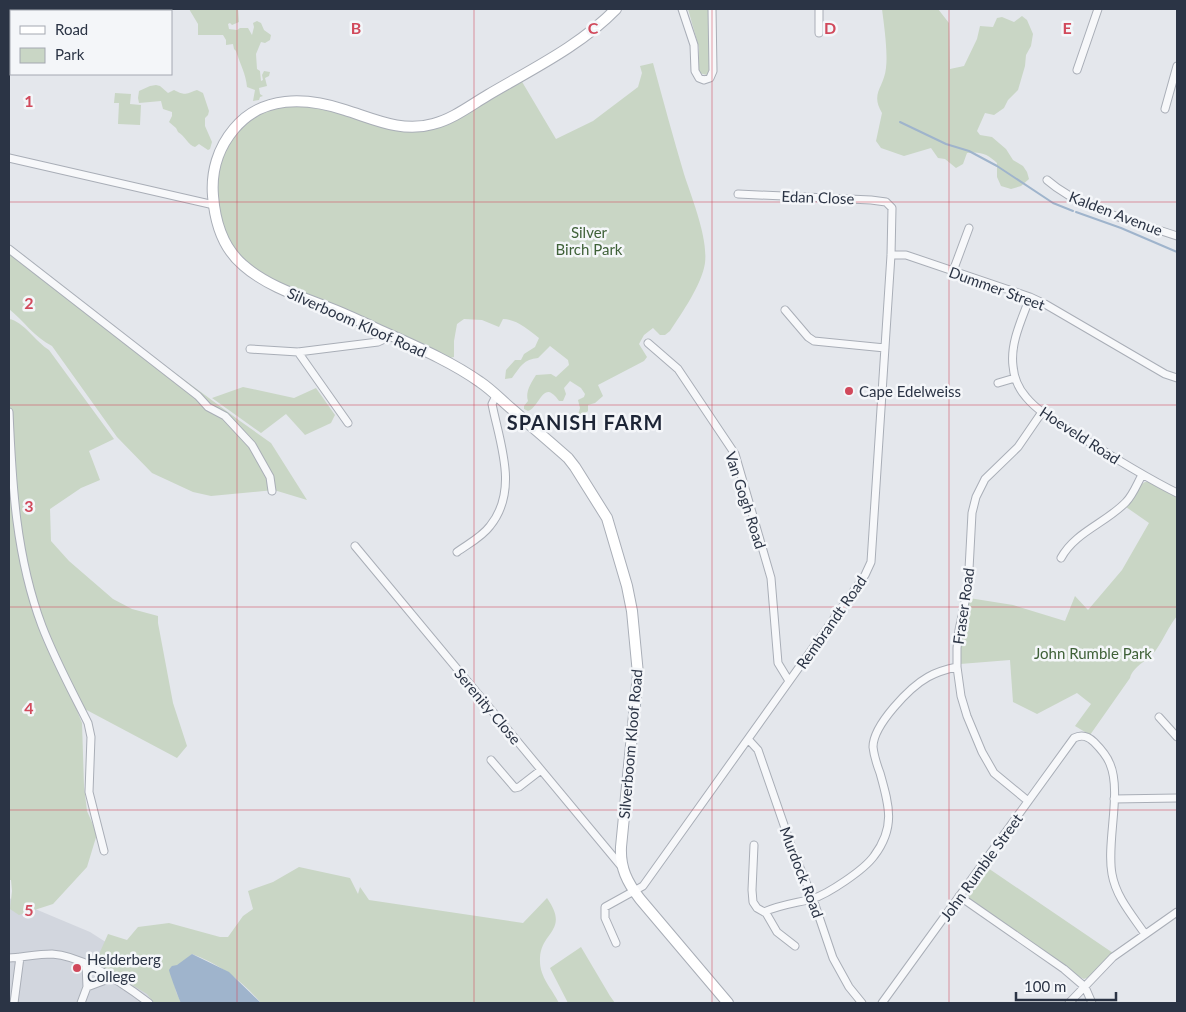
<svg xmlns="http://www.w3.org/2000/svg" width="1186" height="1012" font-family="Lato,sans-serif">
<style>
.built{fill:#d2d6de}
.green{fill:#c9d6c5}
.water{fill:#9fb4cc}
.lines{fill:none;stroke-linecap:round;stroke-linejoin:round}
.stream{stroke:#9fb4cc;stroke-width:2}
.street-casing{stroke:#a9aeb7;stroke-width:9}
.secondary-casing{stroke:#a9aeb7;stroke-width:12}
.street{stroke:#f7f8fa;stroke-width:7}
.secondary{stroke:#fff;stroke-width:10}
.grid{fill:none;stroke:#d1495b;stroke-width:1;stroke-opacity:0.55}
.poi-dot{fill:#d1495b;stroke:#f4f6f9;stroke-width:2}
.labels{text-anchor:middle;dominant-baseline:central;stroke-width:5;stroke-linejoin:round;paint-order:stroke}
.street-label{font-size:15px;fill:#2b3445;stroke:#f4f6f9}
.park-label{font-size:15px;fill:#3f6138;stroke:#f4f6f9}
.poi-label{font-size:15px;fill:#2b3445;stroke:#f4f6f9;text-anchor:start}
.district-label{font-size:20px;font-weight:bold;letter-spacing:1px;fill:#1d2536;stroke:#f4f6f9}
.grid-label{font-size:16px;text-anchor:middle;font-weight:bold;fill:#d1495b;stroke:#f4f6f9;stroke-width:5;stroke-linejoin:round;paint-order:stroke}
</style>
<rect width="100%" height="100%" fill="#e4e7ec"/>
<path class="built" d="M 9,898 L 90,932 L 201,1003 L 9,1003 Z"/>
<path class="green" d="M 189,9 L 238,9 L 239,22 L 232,25 L 230,23 L 228,24 L 229,29 L 237,30 L 240,28 L 248,28 L 252,35 L 254,27 L 253,23 L 257,21 L 261,23 L 264,30 L 271,35 L 270,40 L 265,43 L 261,42 L 256,54 L 257,69 L 260,71 L 261,81 L 263,80 L 262,75 L 264,71 L 270,72 L 269,76 L 265,78 L 267,86 L 259,88 L 260,94 L 263,96 L 260,97 L 259,100 L 253,101 L 255,90 L 247,87 C 246,74 240,64 236,51 L 234,49 L 233,44 L 226,45 L 226,40 L 223,35 L 198,35 L 198,24 Z
M 688,9 L 711,9 L 711,69 L 707,75 L 699,73 L 699,48 Z
M 882,9 L 938,9 L 949,23 L 950,69 L 964,66 L 977,39 L 980,26 L 993,27 L 997,18 L 1002,17 L 1014,22 L 1022,16 L 1027,20 L 1033,34 L 1031,46 L 1026,55 L 1025,66 L 1018,90 L 1008,100 L 1004,108 L 994,115 L 985,113 L 977,131 L 980,135 L 992,137 L 1006,149 L 1013,160 L 1023,166 L 1027,172 L 1029,179 L 1021,186 L 1011,189 L 1001,186 L 997,177 L 997,163 C 988,154 980,151 967,153 L 963,164 L 956,168 L 945,159 L 938,158 L 931,148 L 904,156 L 881,148 L 876,141 L 882,113 C 870,93 884,88 886,68 C 888,52 884,25 882,9 Z
M 653,63 C 663,100 673,137 684,174 C 692,199 708,237 705,263 C 702,284 682,313 670,331 L 665,335 L 660,335 L 653,328 L 644,335 L 639,344 L 647,357 L 644,361 L 598,385 L 603,396 L 595,403 L 588,405 L 588,411 L 582,416 L 578,415 L 580,408 L 578,400 L 584,397 L 585,394 L 581,388 L 570,381 L 564,388 L 566,394 L 563,401 L 559,401 C 557,398 553,393 549,392 C 541,391 537,408 528,411 L 524,409 L 524,406 L 528,401 C 525,392 531,383 536,375 L 551,374 L 556,377 L 569,365 L 568,360 L 550,346 L 538,358 C 524,359 520,367 512,378 L 505,379 L 506,370 L 515,360 L 521,360 L 524,354 L 535,347 L 539,338 C 529,330 516,319 503,319 L 499,327 L 482,320 L 464,319 L 457,324 L 454,341 L 454,357 L 446,359 L 267,278 L 240,258 L 219,224 L 215,190 L 222,153 L 238,127 L 270,108 L 305,105 L 414,131 L 521,80 L 556,139 L 593,121 L 638,87 L 642,73 L 640,66 Z
M 156,85 L 160,86 L 168,93 L 174,90 C 186,96 185,94 197,90 L 203,93 L 209,111 L 208,115 L 205,118 L 205,126 L 212,142 L 210,149 L 208,150 L 199,144 L 195,147 C 188,145 185,136 178,132 L 176,128 L 169,122 L 172,116 L 172,112 L 163,109 L 161,101 L 139,103 L 138,98 L 139,91 L 150,86 Z
M 115,93 L 131,94 L 130,104 L 141,105 L 140,125 L 118,124 L 119,103 L 114,103 Z
M 9,250 L 240,421 L 271,443 L 307,500 L 274,490 L 211,496 L 193,492 L 152,473 L 117,437 L 52,346 C 34,337 24,321 9,309 Z
M 9,319 C 23,321 36,342 49,350 L 114,439 L 89,451 L 100,480 L 81,488 L 50,509 L 51,541 L 69,561 L 113,599 L 132,609 L 158,616 L 158,623 L 173,703 L 187,746 L 177,758 L 81,707 L 76,708 L 82,723 L 84,786 L 87,811 L 97,834 L 87,867 L 53,904 L 19,915 L 10,909 L 12,891 L 11,880 L 9,880 Z
M 243,387 L 294,398 L 316,388 L 335,415 L 331,423 L 305,435 L 286,414 L 261,433 L 212,398 Z
M 1145,482 L 1150,482 L 1177,496 L 1177,616 C 1168,627 1164,639 1156,650 C 1149,660 1133,666 1130,678 L 1090,735 L 1075,726 L 1091,704 L 1077,693 L 1037,714 L 1013,702 L 1010,660 L 960,664 L 962,633 L 969,598 L 1013,605 L 1065,621 L 1075,596 L 1088,610 L 1122,570 L 1149,523 L 1126,507 L 1140,485 Z
M 985,866 L 1113,953 L 1089,977 L 1084,979 L 1080,977 L 970,899 L 968,895 L 968,890 Z
M 299,867 L 350,878 L 358,894 L 360,887 L 369,900 L 523,923 L 547,898 C 570,931 541,931 540,958 C 539,977 551,987 559,1003 L 261,1003 C 242,981 220,964 192,954 L 174,983 L 176,992 L 181,1003 L 154,1003 L 147,994 L 99,965 L 96,961 L 108,934 L 127,940 L 138,927 L 169,923 L 220,937 L 228,937 L 243,916 L 253,909 L 248,891 L 273,882 Z
M 581,947 L 610,996 L 615,1003 L 568,1003 L 550,968 Z"/>
<path class="water" d="M 192,954 L 229,972 L 261,1003 L 181,1003 C 179,999 169,972 169,970 C 170,968 171,967 172,966 L 177,965 Z"/>
<g class="lines">
<path class="stream" d="M 900,122 L 946,144 L 969,151 L 997,166 L 1053,203 L 1073,211
M 1076,212 L 1121,228 L 1177,252"/>
<g class="street-casing">
<path id="street" d="M 682,9 L 694,45 L 695,71 L 699,78 L 704,80 L 710,78 L 713,71 L 712,9
M 819,33 L 819,9
M 1077,70 L 1098,9
M 1165,109 L 1177,66
M 9,158 L 214,205
M 1047,180 C 1080,209 1136,222 1177,236
M 9,249 L 198,396 L 208,407 L 225,416 L 252,445 L 270,477 L 272,491
M 891,255 L 906,255 L 1030,297 L 1045,304 L 1165,374 L 1177,378
M 953,271 L 969,228
M 1030,297 C 1022,319 1010,343 1013,366 C 1014,378 1019,389 1026,397 C 1040,414 1061,424 1078,435 C 1111,456 1143,476 1177,493
M 785,310 L 808,337 L 814,341 L 885,348
M 648,343 L 678,369 L 735,454 L 771,578 L 778,663 L 789,681
M 250,349 L 298,352 L 378,342 L 391,336
M 298,352 L 348,423
M 998,383 L 1015,378
M 9,412 C 12,484 16,557 42,626 C 55,660 72,691 88,723 L 91,737 L 89,792 L 104,851
M 355,546 L 621,866
M 457,552 C 468,544 482,537 490,526 C 519,490 500,444 492,404 L 496,396
M 1061,558 C 1075,532 1106,523 1126,502 C 1133,495 1137,484 1142,475
M 1159,717 L 1177,737
M 748,739 L 758,750 L 793,851 L 813,899 L 833,958 L 849,987 L 862,1003
M 491,760 L 515,788 L 519,787 L 541,770
M 1114,799 L 1177,798
M 1028,801 L 994,773 L 982,752 L 967,716 L 961,696 L 957,667 L 957,648 L 959,630 L 968,588 L 972,513 L 976,497 L 985,479 L 1018,447 L 1042,412
M 754,845 L 752,890 L 753,902 L 757,908 L 766,913 L 777,932 L 795,946
M 959,896 L 1064,969 L 1085,987 L 1092,1003
M 764,912 C 779,905 796,903 812,899 C 828,894 864,870 874,856 C 896,827 889,805 880,773 C 877,765 874,756 873,747 C 873,725 910,687 928,677 C 937,672 947,669 957,667
M 616,943 L 605,918 L 605,907 L 643,886 L 865,575 L 871,562 L 891,255 L 892,208 L 886,202 L 871,200 L 738,194
M 9,958 C 23,957 38,954 52,954 C 84,956 124,984 149,1003
M 87,987 L 111,978
M 14,1003 L 20,957
M 81,1003 L 87,987 L 86,964
M 882,1003 L 1074,738 C 1082,734 1088,736 1094,742 C 1100,748 1107,756 1110,764 C 1122,792 1106,843 1112,874 C 1116,897 1132,915 1145,934
M 1069,1003 L 1113,957 L 1177,912"/>
</g>
<g class="secondary-casing">
<path id="secondary" d="M 616,9 C 580,46 532,69 488,95 C 471,105 453,119 433,124 C 402,133 374,119 345,110 C 306,97 262,95 234,129 C 218,148 211,172 213,196 C 215,222 223,248 243,265 C 270,289 309,299 342,313 C 354,318 366,324 377,329 C 412,345 449,360 480,382 C 492,390 502,401 513,410 C 531,426 550,442 568,458 L 575,467 L 607,518 L 627,586 L 632,611 L 638,674 L 621,847 C 620,868 627,882 640,899 L 728,1003"/>
</g>
<use href="#street" class="street"/>
<use href="#secondary" class="secondary"/>
</g>
<path class="grid" d="M 237,9 L 237,1003M 474,9 L 474,1003M 712,9 L 712,1003M 949,9 L 949,1003M 9,202 L 1177,202M 9,405 L 1177,405M 9,607 L 1177,607M 9,810 L 1177,810"/>
<g class="poi-dot">
<circle cx="849" cy="391" r="5"/>
<circle cx="77" cy="968" r="5"/>
</g>
<g class="labels">
<g class="street-label">
<text transform="translate(818 197) rotate(2)">Edan Close</text>
<text transform="translate(1116 213) rotate(21)">Kalden Avenue</text>
<text transform="translate(997 288) rotate(20)">Dummer Street</text>
<text transform="translate(357 322) rotate(24)">Silverboom Kloof Road</text>
<text transform="translate(1080 435) rotate(33)">Hoeveld Road</text>
<text transform="translate(746 500) rotate(72)">Van Gogh Road</text>
<text transform="translate(963 606) rotate(-82)">Fraser Road</text>
<text transform="translate(831 622) rotate(-55)">Rembrandt Road</text>
<text transform="translate(488 706) rotate(50)">Serenity Close</text>
<text transform="translate(630 744) rotate(-85)">Silverboom Kloof Road</text>
<text transform="translate(981 867) rotate(-54)">John Rumble Street</text>
<text transform="translate(802 872) rotate(69)">Murdock Road</text>
</g>
<g class="park-label">
<text x="589" y="232">Silver<tspan x="589" dy="17">Birch Park</tspan></text>
<text x="1093" y="653">John Rumble Park</text>
</g>
<g class="poi-label">
<text x="859" y="391">Cape Edelweiss</text>
<text x="87" y="959">Helderberg<tspan x="87" dy="17">College</tspan></text>
</g>
<g class="district-label">
<text x="585" y="422">SPANISH FARM</text>
</g>
</g>
<g class="grid-label">
<text x="356" y="34">B</text>
<text x="593" y="34">C</text>
<text x="830" y="34">D</text>
<text x="1067" y="34">E</text>
<text x="29" y="107">1</text>
<text x="29" y="309">2</text>
<text x="29" y="512">3</text>
<text x="29" y="714">4</text>
<text x="29" y="916">5</text>
</g>
<rect width="1186" height="1012" fill="none" stroke="#2b3445" stroke-width="20"/>
<rect x="10" y="10" width="162" height="65" fill="#f4f6f9" stroke="#a4a8b1"/>
<rect x="20" y="26" width="25" height="8" fill="#ffffff" stroke="#a4a8b1"/>
<text x="55" y="35" font-size="15" fill="#2b3445">Road</text>
<rect x="20" y="48" width="25" height="15" fill="#c9d6c5" stroke="#a4a8b1"/>
<text x="55" y="60" font-size="15" fill="#2b3445">Park</text>
<path d="M1016 992v8h100v-8" fill="none" stroke="#2b3445" stroke-width="2.5"/>
<text x="1024" y="992" font-size="15" fill="#2b3445" stroke="#f4f6f9" stroke-width="4" paint-order="stroke">100 m</text>
</svg>
